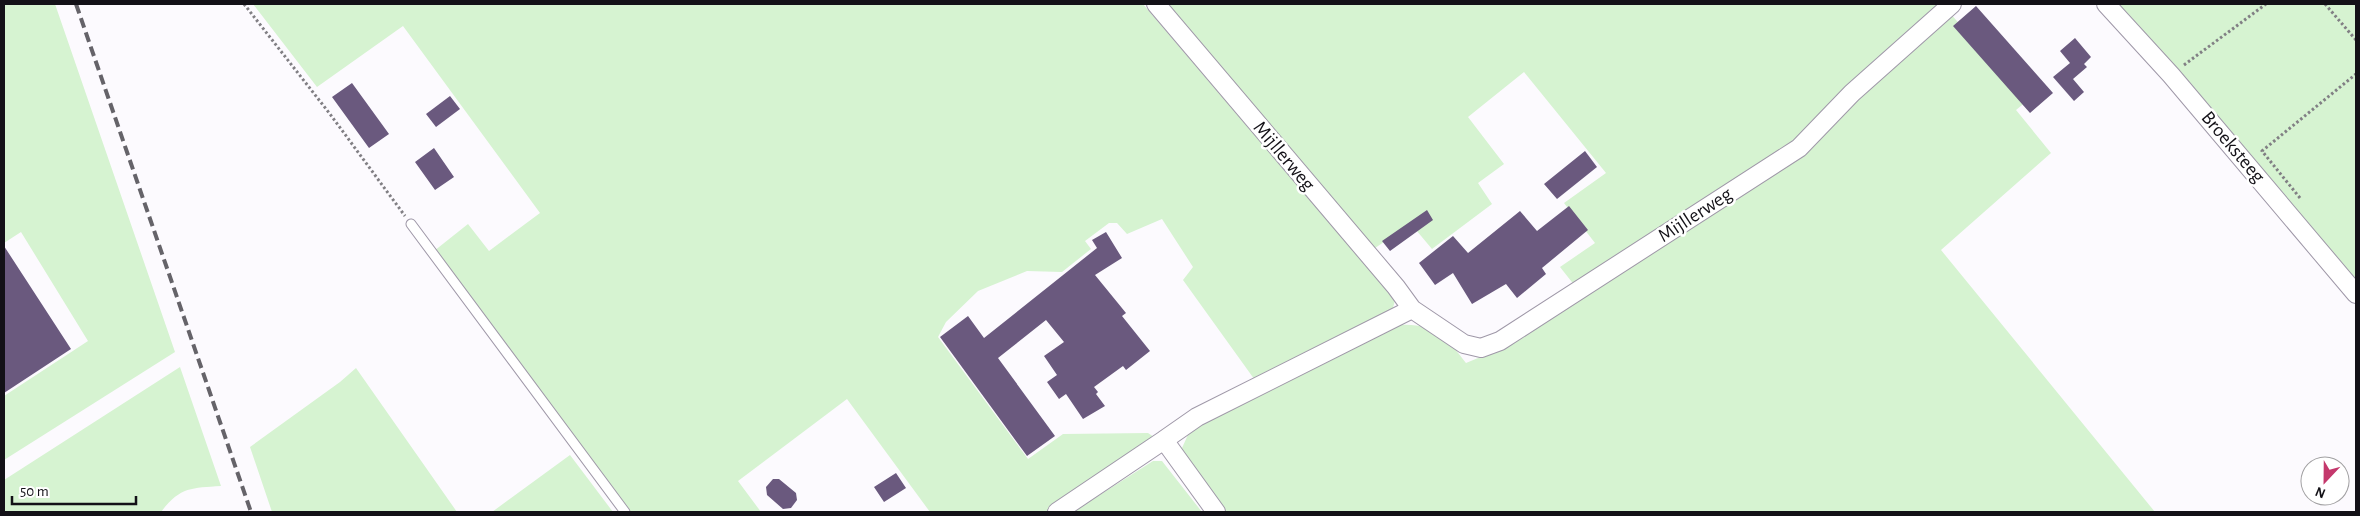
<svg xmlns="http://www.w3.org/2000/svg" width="2360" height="516" font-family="'Alegreya Sans',sans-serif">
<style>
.green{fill:#d6f3d1}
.building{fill:#6a597e}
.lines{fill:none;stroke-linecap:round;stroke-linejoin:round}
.lane-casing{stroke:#9f98a8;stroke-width:11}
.street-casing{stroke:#9f98a8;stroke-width:20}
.path{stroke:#817f84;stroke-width:3;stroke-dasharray:2.5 2.5;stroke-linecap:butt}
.lane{stroke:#fff;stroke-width:9}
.street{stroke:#fff;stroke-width:18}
.rail{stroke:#656369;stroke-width:4;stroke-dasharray:10 5;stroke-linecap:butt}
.labels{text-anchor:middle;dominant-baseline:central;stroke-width:5;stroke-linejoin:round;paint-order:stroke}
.street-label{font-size:20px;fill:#131117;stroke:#fff}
</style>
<rect width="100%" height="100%" fill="#fcfafe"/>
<path class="green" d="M 4,4 L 55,4 L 175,352 L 4,460 L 4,396 L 88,341 L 21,232 L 4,243 Z
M 253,4 L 1143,4 L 1395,300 L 1392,312 L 1257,383 L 1183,280 L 1193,267 L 1162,219 L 1127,234 L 1117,223 L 1109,223 L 1085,241 L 1091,249 L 1062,272 L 1027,271 L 978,291 L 946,322 L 938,337 L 1028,459 L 1063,434 L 1148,433 L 1157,439 L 1049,512 L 930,512 L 847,399 L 738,481 L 761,512 L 628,512 L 434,251 L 468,224 L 489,251 L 540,213 L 403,26 L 317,87 Z
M 1164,4 L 1939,4 C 1885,51 1833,97 1787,151 L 1575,286 L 1560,267 L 1595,243 L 1564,203 L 1606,173 L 1524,72 L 1468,117 L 1504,164 L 1478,183 L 1492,204 L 1432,249 L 1411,224 L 1369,252 Z
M 2111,4 L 2356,4 L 2356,285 Z
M 1949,12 L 2027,101 L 2016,110 L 2051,153 L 1941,250 L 2155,512 L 1225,512 L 1184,453 L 1182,448 L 1191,428 L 1400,325 C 1434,323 1447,338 1466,363 L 1495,351 L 1831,120 Z
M 180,367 L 221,486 C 191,488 180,487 161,512 L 4,512 L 4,480 Z
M 356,368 L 457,512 L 272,512 L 250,447 L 340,382 Z
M 570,455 L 613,512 L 492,512 Z
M 1153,461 L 1162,461 L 1202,512 L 1073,512 Z"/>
<path class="building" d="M 1976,6 L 2053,93 L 2030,113 L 1953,26 Z
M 2075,38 L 2091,57 L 2084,64 L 2087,67 L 2073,79 L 2084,92 L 2074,101 L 2053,77 L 2070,63 L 2060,51 Z
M 352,83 L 389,134 L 369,148 L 332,97 Z
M 450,96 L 460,109 L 436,127 L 426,114 Z
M 434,148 L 454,177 L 435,190 L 415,162 Z
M 1585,151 L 1597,167 L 1557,199 L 1544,184 Z
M 1569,206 L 1588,230 L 1542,268 L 1546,274 L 1517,298 L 1506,284 L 1472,304 L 1453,273 L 1435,285 L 1419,263 L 1453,236 L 1468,253 L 1520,211 L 1537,231 Z
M 1427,210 L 1433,220 L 1390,251 L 1382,241 Z
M 1106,232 L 1122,258 L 1095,275 L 1126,313 L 1122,316 L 1150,351 L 1126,370 L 1123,366 L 1094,387 L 1098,392 L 1096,394 L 1105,406 L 1083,419 L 1066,394 L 1059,399 L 1047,382 L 1057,375 L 1044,356 L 1064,342 L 1046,320 L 998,358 L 1055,436 L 1027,456 L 940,337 L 968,316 L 984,338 L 1097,248 L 1092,240 Z
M 4,246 L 71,349 L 4,393 Z
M 896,473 L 906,488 L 884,502 L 874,487 Z
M 773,479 L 779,479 L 796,493 L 797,500 L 791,508 L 783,509 L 767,495 L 766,487 Z"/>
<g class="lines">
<g class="lane-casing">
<path id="lane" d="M 411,224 L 625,512"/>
</g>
<g class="street-casing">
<path id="street" d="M 1156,4 L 1396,287 L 1412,309
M 2106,4 L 2171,75 L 2356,294
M 1057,512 L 1164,440
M 1216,512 L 1164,440 L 1197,417 L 1412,309 L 1464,344 L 1481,348 L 1500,341 L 1799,148 L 1852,93 L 1952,4"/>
</g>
<path class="path" d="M 244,4 L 330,114 L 405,216
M 2325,4 L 2356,40
M 2184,65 L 2266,4
M 2300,198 L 2262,151 L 2356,74"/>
<use href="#lane" class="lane"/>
<use href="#street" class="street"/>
<path class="rail" d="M 76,4 L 251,512"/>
</g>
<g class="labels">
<g class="street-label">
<text transform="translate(2233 147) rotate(50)">Broeksteeg</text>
<text transform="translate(1284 156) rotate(50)">Mijllerweg</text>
<text transform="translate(1695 215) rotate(-33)">Mijllerweg</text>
</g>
</g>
<rect width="2360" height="516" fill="none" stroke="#131117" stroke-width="10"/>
<g transform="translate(2325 481) rotate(202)"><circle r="24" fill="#ffffff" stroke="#a1a0a2"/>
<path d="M0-4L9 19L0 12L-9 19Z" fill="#c4386c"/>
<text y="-8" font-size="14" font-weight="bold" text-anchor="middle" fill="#131117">N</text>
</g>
<path d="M12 496v8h124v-8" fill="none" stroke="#131117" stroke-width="2.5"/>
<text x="20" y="496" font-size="15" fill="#131117" stroke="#ffffff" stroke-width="4" paint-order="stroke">50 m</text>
</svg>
